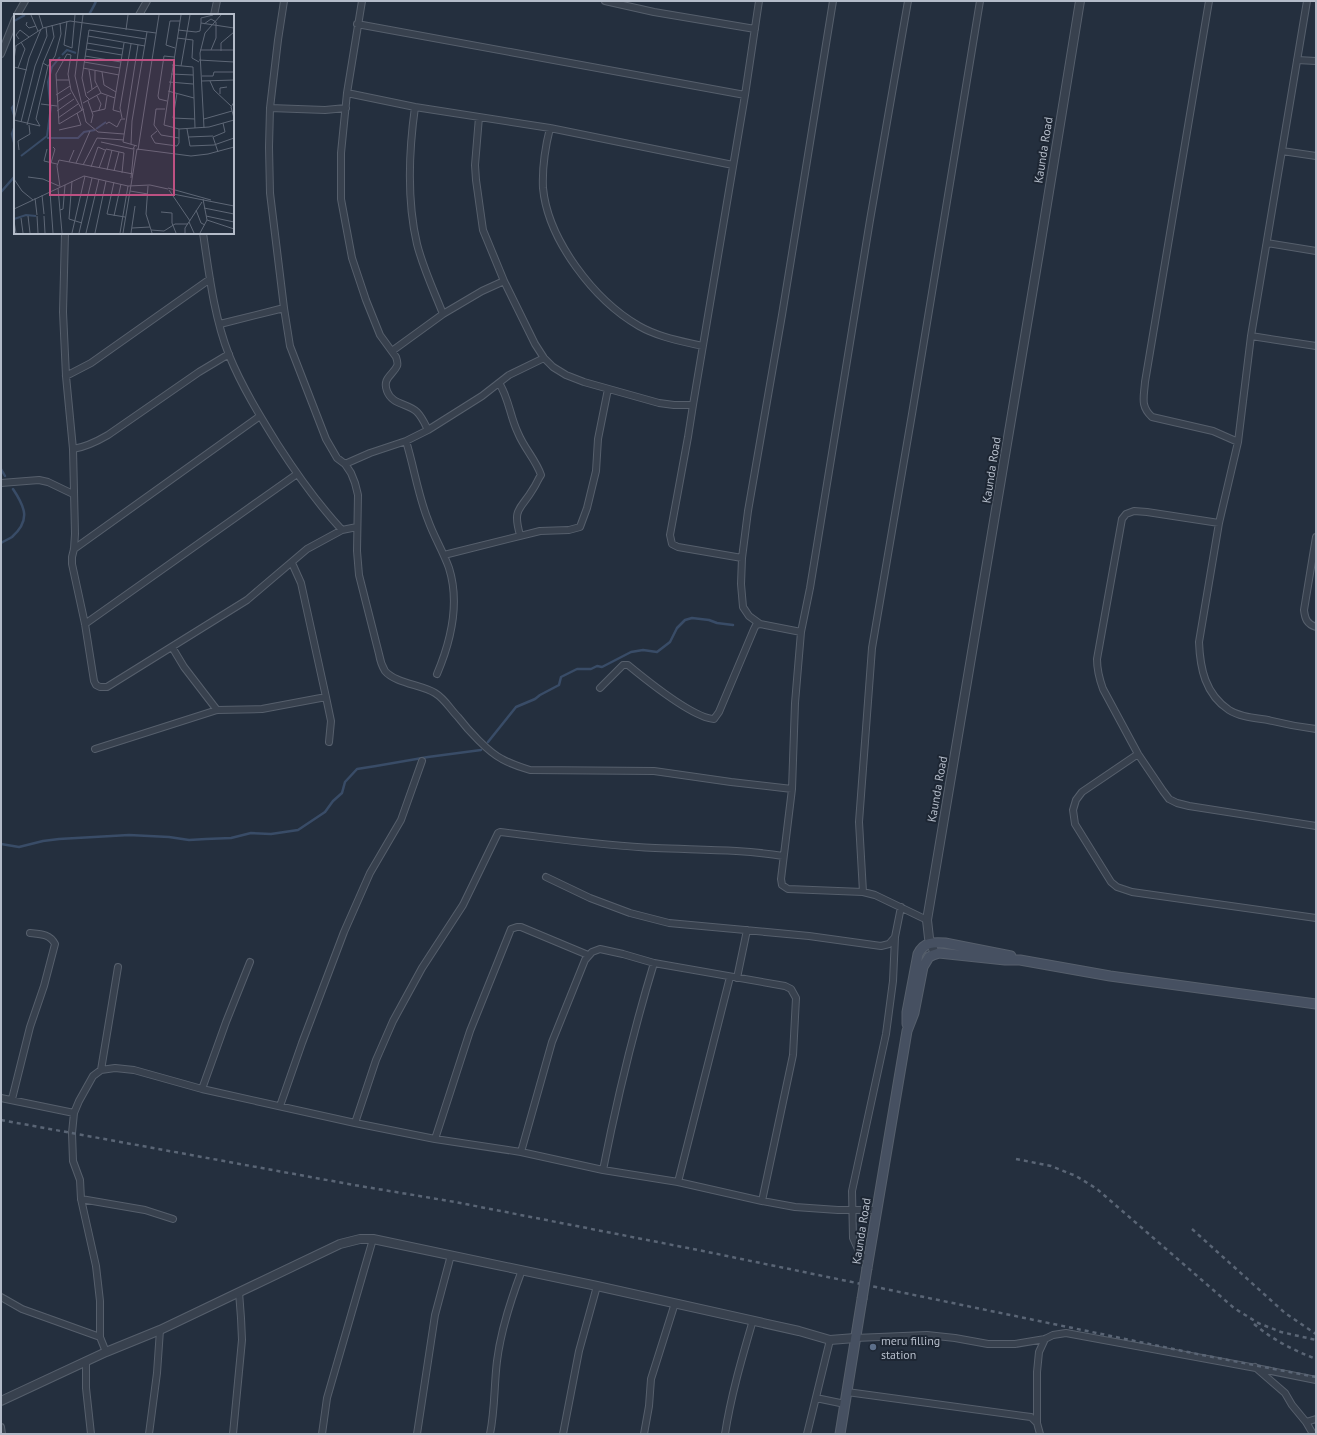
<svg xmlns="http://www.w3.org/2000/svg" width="1317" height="1435" font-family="'PT Sans',sans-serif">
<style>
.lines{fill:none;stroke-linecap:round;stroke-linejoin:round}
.stream{stroke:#394c67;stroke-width:2.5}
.minor-casing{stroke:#565f6c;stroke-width:8}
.tertiary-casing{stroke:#565f6c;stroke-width:10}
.secondary-casing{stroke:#565f6c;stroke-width:11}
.minor{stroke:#38414e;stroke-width:6}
.tertiary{stroke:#38414e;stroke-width:8}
.secondary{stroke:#465061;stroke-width:9}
.rail{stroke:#5a6575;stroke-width:2.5;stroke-dasharray:4 4;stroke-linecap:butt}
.secondary-bridge-casing{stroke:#565f6c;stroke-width:11;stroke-linecap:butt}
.secondary-bridge{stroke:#465061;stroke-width:9}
.service-dot{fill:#5c6f8a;stroke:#1d2633;stroke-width:1.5}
.labels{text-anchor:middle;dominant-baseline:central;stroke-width:4;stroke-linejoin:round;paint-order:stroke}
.street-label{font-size:12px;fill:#b4bcc9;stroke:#1d2633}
.poi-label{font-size:12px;fill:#b4bcc9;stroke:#1d2633;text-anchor:start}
.inset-river{fill:none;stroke:#394c67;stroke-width:2}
.inset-road{fill:none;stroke:#5e6776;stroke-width:1}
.view{fill:#bd5182;fill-opacity:0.15;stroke:#bd5182;stroke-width:2}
.inset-edge{fill:none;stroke:#b4bcc9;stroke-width:2}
</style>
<rect width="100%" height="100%" fill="#242f3e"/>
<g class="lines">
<path class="stream" d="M 89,15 C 91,10 94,7 96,1
M 15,104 L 12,108 L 15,118
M 15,126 L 12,134 L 15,146
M 1,192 L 15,176
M 1,469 L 5,476
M 1,543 C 4,541 9,539 12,537 C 31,520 25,507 13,489
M 488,742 L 516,707 L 535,699 L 540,695 L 559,685 L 561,677 L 577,669 L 591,669 L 597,666 L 602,667 L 631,652 L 643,650 L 657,652 L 670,642 L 677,628 L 685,620 L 692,618 L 709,620 L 717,623 L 733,625
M 1,844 L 19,847 L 43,841 L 59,839 L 129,835 L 169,837 L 189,840 L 206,839 L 231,838 L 251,833 L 271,834 L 298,830 L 325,812 L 333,801 L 342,793 L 345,782 L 357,769 L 376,766 L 428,757 L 481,750"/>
<g class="minor-casing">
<path id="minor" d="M 284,1 L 278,40 L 270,108 L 269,147 L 270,193 L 284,308 L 290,346 L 326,439 L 337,458 L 345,464 L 351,473 L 355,483 L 358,495 L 357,551 L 359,575 L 379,654 C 380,660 382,666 385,671 C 395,683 422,685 435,693 C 445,699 450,709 458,717 C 468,730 488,752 502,759 C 511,764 520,767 530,770 L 654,771 L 731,782 L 792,789
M 362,1 L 347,93 L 341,153 L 341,199 L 352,258 L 366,300 L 380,335 L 396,357 C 397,360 398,364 397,366 C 393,375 382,378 387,391 C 392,405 408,403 417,412 C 422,417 425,424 428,430
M 605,1 L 654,12 L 755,29
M 908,1 L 870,220 L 810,588 L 801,632 L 795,703 L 792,789 L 781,879 L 782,885 L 788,889 L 863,892 L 875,895 L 927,920
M 1209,1 L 1145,382 C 1144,397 1140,406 1152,417 L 1213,431 L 1238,442
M 1307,1 L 1251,336 L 1238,442 L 1219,523 L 1199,642 C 1200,668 1205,694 1229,710 C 1240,717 1255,718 1268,720 C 1284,724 1300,727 1316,729
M 17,15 L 25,1
M 139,15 L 147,1
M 214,15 L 217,1
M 357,24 L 745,95
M 1,54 L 15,19
M 1297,60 L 1316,61
M 347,93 L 415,107 L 550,128 L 733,165
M 415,107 C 409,150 407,201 417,244 C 423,268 434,291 443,314
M 270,108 L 325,110 L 346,108
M 479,117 L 475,165 L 476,180 L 483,230 L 504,281 L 535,344 L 544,358 L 553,367 L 566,375 L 584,382 L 659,403 L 674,405 L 693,405
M 550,128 C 545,148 542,167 543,188 C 548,240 594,300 639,326 C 658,337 681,341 702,346
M 1282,151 L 1316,156
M 65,233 L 63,312 L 66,376 L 73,449 L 75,534 L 74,549 L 72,557 L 72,564 L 85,624 L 94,681 L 96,685 L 100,687 L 107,687 L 247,600 L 307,549 L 342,530 L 357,527
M 203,233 C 209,273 214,317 229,355 C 242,387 260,416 278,445 C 298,476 317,503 342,530
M 1267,243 L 1316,251
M 220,324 L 284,308
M 1251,336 L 1316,346
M 392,351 L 443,314 L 482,291 L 504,281
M 66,376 L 91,363 L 210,279
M 499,383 C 509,398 510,417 518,433 C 524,448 536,460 541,475 C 538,479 536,485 533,489 C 521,510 512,507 520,535
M 406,441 C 414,467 418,495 428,520 C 434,537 443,551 449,568 C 460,603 451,641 437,674
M 73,449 C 86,447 96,442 108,435 L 199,372 L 229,354
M 345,464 L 370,453 L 406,441 L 428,430 L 482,396 L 509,375 L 544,358
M 1,483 L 39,480 L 48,482 L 73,494
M 1219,523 L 1147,512 L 1134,511 L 1126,514 L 1122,519 L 1097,659 C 1097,670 1099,678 1103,689 L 1138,754 L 1163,791 L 1169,799 L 1177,803 L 1189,806 L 1316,826
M 1316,537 L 1304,610 C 1305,619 1307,624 1316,627
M 74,549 L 260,416
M 444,555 L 540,531 L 569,530 L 580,527 L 587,508 L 596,471 L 598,439 L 608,389
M 742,558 L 678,547 L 672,544 L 670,535 L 688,437 L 693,405 L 745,95 L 759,1
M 85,624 L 297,474
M 760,624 L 749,616 L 743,607 L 741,584 L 742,558 L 748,511 L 782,315 L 833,1
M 172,647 L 184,667 L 217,710
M 600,688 L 623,665 L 628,665 C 645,679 693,718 714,719 L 719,712 L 754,629 L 756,625 L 760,624 L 801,632
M 326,697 L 331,721 L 329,742
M 95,749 L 217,710 L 262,709 L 326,697 L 301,583 L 292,563
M 1138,754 L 1082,792 L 1076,800 L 1073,810 L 1075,824 L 1111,882 L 1117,887 L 1132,892 L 1316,918
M 546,877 L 590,898 L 630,913 L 669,923 L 809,936 L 881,946 L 889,944 L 895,937 L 901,907
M 863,892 L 859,822 L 872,648 L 912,414 L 980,1
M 737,978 L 747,930
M 101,1070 L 118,967
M 202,1089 L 226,1022 L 250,962
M 1,1098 L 74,1113
M 12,1099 L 30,1027 L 44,986 L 55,944 C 50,934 41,934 30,933
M 280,1106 L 302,1043 L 344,932 L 370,873 L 401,820 L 422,761
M 355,1123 L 376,1060 L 393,1021 L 422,968 L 463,905 L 498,833 L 500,832 C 552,838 603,846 655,848 C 698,850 740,849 783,856
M 435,1139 L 470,1031 L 511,929 L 517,927 L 521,927 L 588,955
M 521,1152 L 552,1042 L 585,960 L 592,952 L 600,949 L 623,954 L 654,963 L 785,986 L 791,989 L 796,998 L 793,1055 L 762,1201
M 603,1170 C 617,1099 633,1032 654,963
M 678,1182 L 730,977
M 81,1199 L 145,1210 L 173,1219
M 869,1259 L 861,1256 L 853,1238 L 852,1191 L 886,1034 L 893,981 L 895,937
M 1,1297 L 22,1309 L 100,1337
M 855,1338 L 927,1335 L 955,1338 L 988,1344 L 1015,1344 L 1045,1339 L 1053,1335 L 1066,1333 L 1256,1368
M 106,1352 L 100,1337 L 100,1301 L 96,1266 L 81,1199 L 80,1180 L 73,1161 L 72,1133 L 74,1113 L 79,1101 L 93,1076 L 101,1070 L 115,1068 L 134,1070 L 202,1089 L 355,1123 L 435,1139 L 521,1152 L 603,1170 L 678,1182 L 762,1201 L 795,1207 L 838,1210 L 877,1210
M 86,1361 L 86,1388 L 91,1434
M 1255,1367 L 1285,1393 L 1292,1405 L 1306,1422 L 1313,1434
M 1256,1368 L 1316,1380
M 847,1392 L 1023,1416 L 1031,1417 L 1037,1423
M 816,1398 L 845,1404
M 1306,1422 L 1316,1419
M 1,1427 L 2,1434
M 149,1434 L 157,1373 L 160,1330
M 233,1434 L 242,1340 L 241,1318 L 239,1292
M 322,1434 L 327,1398 L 373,1239
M 417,1434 L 435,1315 L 451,1255
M 490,1434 C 495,1410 494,1385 497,1361 C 501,1329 511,1299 522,1270
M 563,1434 L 579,1351 L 597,1286
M 644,1434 L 649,1406 L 651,1379 L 675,1303
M 725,1434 C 731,1395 742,1358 753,1320
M 807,1434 L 830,1340
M 1040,1434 L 1037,1423 L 1037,1372 L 1039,1352 L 1045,1339"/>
</g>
<g class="tertiary-casing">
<path id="tertiary" d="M 935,954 L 929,938 L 927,920 L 1040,247 L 1080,1
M 1,1401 L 106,1352 L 160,1330 L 340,1244 L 360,1239 L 373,1239 L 597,1286 L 799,1331 L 830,1340 L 855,1338"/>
</g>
<g class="secondary-casing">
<path id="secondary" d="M 907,1024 L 907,1012 L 918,954 C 924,942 933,942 945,943 L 1011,956
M 867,1268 L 907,1031 L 914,1013 L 923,967 L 929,957 L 933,955 L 939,953 L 1005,960 L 1020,960 L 1110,976 L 1316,1004
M 840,1434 L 862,1299"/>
</g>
<use href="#minor" class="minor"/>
<use href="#tertiary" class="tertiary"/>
<use href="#secondary" class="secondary"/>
<path class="rail" d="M 1,1120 L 354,1185 L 455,1202 L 703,1251 L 1207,1356 L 1316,1377
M 1016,1159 L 1051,1166 L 1076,1176 L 1097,1189 L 1234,1308 L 1258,1323 L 1281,1332 L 1316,1340
M 1192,1229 L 1285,1313 L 1316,1334
M 1254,1324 C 1273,1340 1293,1350 1316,1359"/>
<g class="secondary-bridge-casing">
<path id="secondary-bridge" d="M 862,1299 L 867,1268"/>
</g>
<use href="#secondary-bridge" class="secondary-bridge"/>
</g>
<circle class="service-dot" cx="873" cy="1347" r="4"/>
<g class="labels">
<g class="street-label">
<text transform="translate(1043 150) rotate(-81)">Kaunda Road</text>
<text transform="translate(991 470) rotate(-81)">Kaunda Road</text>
<text transform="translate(937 789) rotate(-80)">Kaunda Road</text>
<text transform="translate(861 1231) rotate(-81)">Kaunda Road</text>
</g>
<g class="poi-label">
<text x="881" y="1340">meru filling<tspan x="881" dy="14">station</tspan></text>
</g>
</g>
<g transform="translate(14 14)">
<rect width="220" height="220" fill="#242f3e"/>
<path class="inset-river" d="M 0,7 L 11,1M 48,41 L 53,36 L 62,39M 36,90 L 34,68 L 38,53 L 46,43M 82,115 L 92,108M 33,124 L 64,124 L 70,118 L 81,116M 7,142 L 33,122 L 37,92M 0,205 L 12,201 L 22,202"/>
<path class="inset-road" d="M 17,1 L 24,17M 25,1 L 29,14M 69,1 L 61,62 L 72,108 L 84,118 L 110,120M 167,1 L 150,111 L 165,115 L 195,113 L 220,106M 53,7 L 50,31 L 58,34 L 61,1M 13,8 L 12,11 L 15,14 L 22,12M 187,9 L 187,4 L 199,1M 190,10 L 197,5 L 202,8 L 202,13M 38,11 L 40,23 L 29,49 L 34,52 L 41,42 L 47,20 L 46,9M 27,15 L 15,44 L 0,106 L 26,112 L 22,105 L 34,52M 112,16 L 114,1M 164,16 L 182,18M 182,18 L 186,17 L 187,9 L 220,14M 74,22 L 131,32M 163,24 L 179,26 L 178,44 L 185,48M 5,25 L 2,21 L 6,16 L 15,23M 73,29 L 109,35M 0,33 L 29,14 L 56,7 L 142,19M 161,34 L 152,31 L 156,7 L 166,7M 72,35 L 108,41M 186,36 L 220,36M 197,36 L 202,24 L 202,13M 207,37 L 207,29 L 220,18M 71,42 L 107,48M 0,46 L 2,32M 185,46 L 220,48M 70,48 L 106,54M 158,51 L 179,53 L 181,114M 167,52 L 176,1M 0,53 L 13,56M 4,54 L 11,35 L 7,28M 69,54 L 105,61M 75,56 L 78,75M 81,57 L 81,67 L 87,79 L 101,84M 88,58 L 90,71 L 102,78M 157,60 L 179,61M 188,62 L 199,62 L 200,58 L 220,58M 42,66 L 55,66M 188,67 L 220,66M 196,67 L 200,76 L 217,92M 155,68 L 179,70M 154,77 L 180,84M 73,79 L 83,72M 163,79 L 159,104 L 181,105M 206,80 L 206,74 L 213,73M 42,81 L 56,72M 83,82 L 87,90 L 85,96M 76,86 L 72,82 L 68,64 L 75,16 L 132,25M 74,87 L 79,101 L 77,109M 153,87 L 145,85 L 144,82 L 150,42 L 160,43M 43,88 L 57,79M 220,88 L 217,93 L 220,104M 69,89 L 87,79M 27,90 L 43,92M 151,95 L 142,95 L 140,111 L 147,121 L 165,124M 68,96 L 57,76 L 54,60 L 57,41 L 53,40 L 42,60 L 45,110 L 70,95M 43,97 L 60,85M 78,98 L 91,95 L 93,82M 106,98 L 99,96 L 110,29M 44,104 L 64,90M 108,104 L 106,94 L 117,30M 190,105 L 218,97M 7,108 L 21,52 L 33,22 L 32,13M 92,110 L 95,108 L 103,113 L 107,105 L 111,105M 13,111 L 29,49M 190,114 L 186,39 L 191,19 L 207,1M 173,115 L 176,132 L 200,131 L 220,124M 45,116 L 67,111 L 63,99M 143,117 L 137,122 L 141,129 L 163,132 L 165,129 L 165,115M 174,123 L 199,122M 87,128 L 119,135 L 121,131M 117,130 L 118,107 L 133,18M 123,132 L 109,128 L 124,31M 33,135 L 30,147 L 43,150M 5,136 L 4,127 L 16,120 L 15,111M 124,136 L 145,1M 204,138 L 199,123 L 211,118 L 209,109M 55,148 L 60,136M 37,149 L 41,135 L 39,133M 62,149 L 76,117M 69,151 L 83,124 L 110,126M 77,153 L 84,133 L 91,136M 85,154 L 92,135 L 110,139 L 108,159M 93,156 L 98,136M 100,157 L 105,138M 14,163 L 29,165 L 45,172M 117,164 L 120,134M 0,165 L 8,177 L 19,186M 58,167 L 55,205 L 68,209M 100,168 L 93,200 L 111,203M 134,172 L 132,200 L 138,219M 46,173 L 43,152 L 45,146 L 119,160M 44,174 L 48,219M 154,174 L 197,186M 155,176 L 176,207M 116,177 L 134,180M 36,178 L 39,219M 159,180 L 220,192M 28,181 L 30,200M 21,184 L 23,201M 190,194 L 220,200M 0,195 L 70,162 L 114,172 L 136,171 L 154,175M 46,196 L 49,195 L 51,171M 182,196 L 187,209 L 191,211M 147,198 L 158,199 L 158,209 L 162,219M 14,202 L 16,219M 23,202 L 24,219M 30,202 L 31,219M 100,202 L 107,170M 192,202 L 220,208M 7,204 L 9,219M 193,206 L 220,215M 0,207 L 2,219M 175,208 L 180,219M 118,214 L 136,213M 137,216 L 150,217 L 161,210 L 174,210M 58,219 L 71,162M 65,219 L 78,164M 72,219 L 85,165M 81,219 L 92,167M 106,219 L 114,172M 109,219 L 123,135 L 177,142 L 194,140 L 220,133M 117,219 L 121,192M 171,219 L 171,214 L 188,188M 186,219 L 193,206 L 189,185"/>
<path class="view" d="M 36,46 L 160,46 L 160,181 L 36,181 Z"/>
<rect width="220" height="220" class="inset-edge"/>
</g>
<rect width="1317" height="1435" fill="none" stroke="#b4bcc9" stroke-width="4"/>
</svg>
